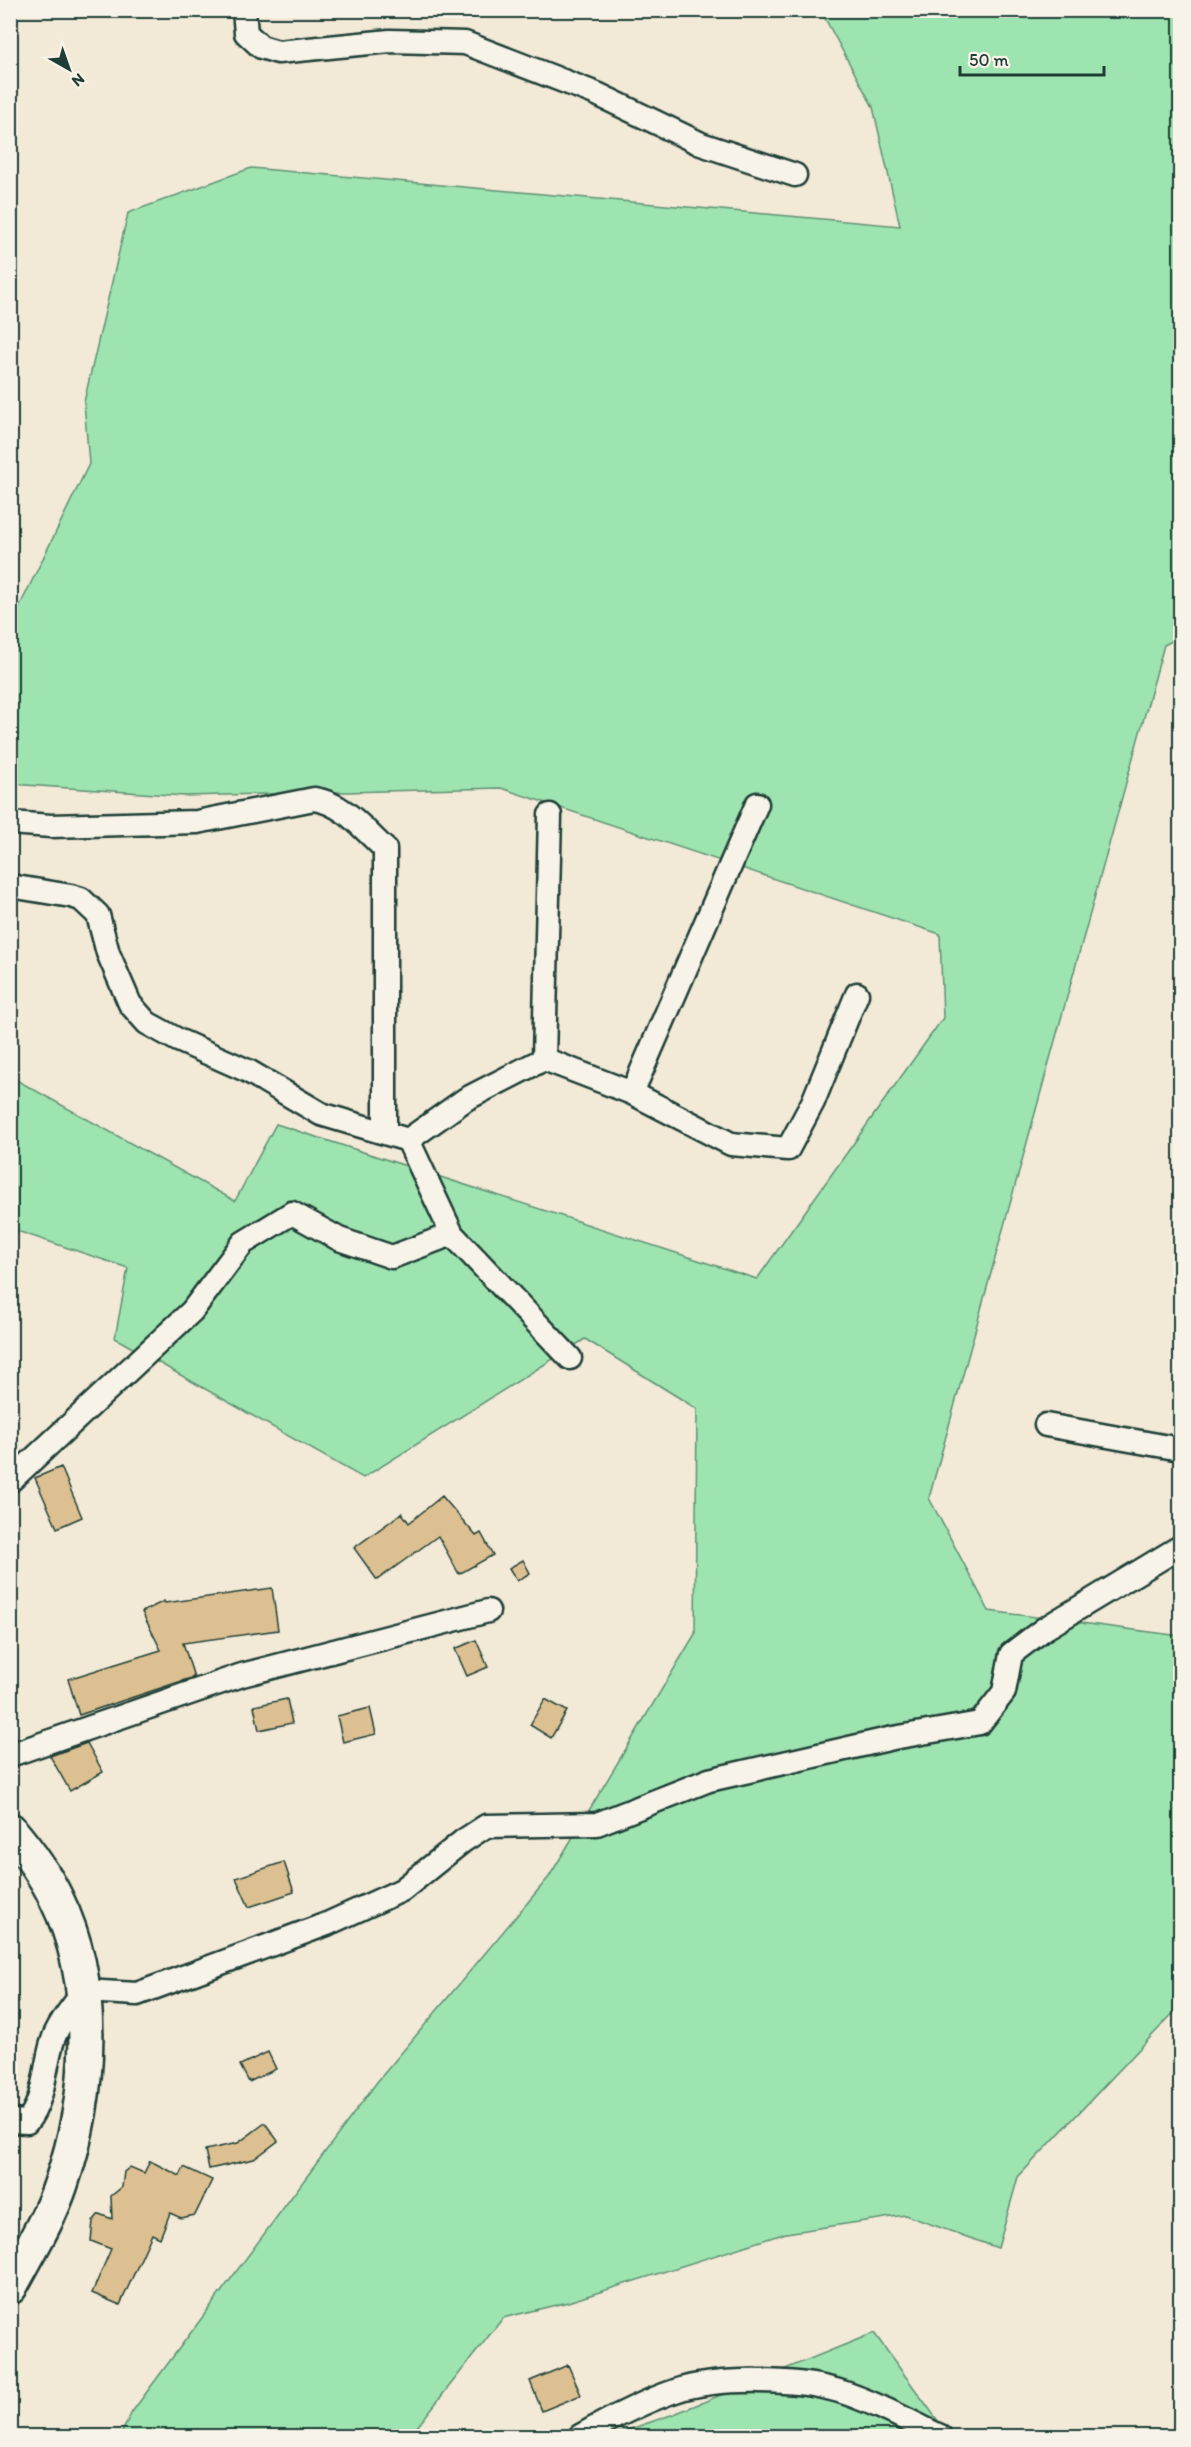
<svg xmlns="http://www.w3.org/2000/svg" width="1191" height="2447" font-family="Itim,sans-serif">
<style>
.green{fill:#9ee4b0;stroke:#5e9072;stroke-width:1.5}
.building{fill:#dcc091;stroke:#1f3d34;stroke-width:1.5}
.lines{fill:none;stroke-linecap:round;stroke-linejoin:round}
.minor-casing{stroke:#1f3d34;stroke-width:27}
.primary-casing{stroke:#1f3d34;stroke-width:38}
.minor{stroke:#f7f3e8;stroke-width:22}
.primary{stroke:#f7f3e8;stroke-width:33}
</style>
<rect width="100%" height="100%" fill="#f2e9d7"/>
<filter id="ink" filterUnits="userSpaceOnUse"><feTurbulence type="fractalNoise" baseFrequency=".0167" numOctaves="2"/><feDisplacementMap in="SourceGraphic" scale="12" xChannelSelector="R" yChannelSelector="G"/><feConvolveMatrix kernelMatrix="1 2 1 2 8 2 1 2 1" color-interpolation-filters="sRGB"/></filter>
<g filter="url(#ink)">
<path class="green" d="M 821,11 L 1180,11 L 1180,637 L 1164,645 L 929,1498 L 989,1611 L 1180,1636 L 1180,2006 L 1018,2177 L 998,2248 L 905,2215 L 786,2233 L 568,2302 L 503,2318 L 410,2436 L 120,2436 L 132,2412 L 377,2082 L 549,1877 L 695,1634 L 697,1409 L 585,1339 L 363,1478 L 115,1338 L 128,1268 L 11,1229 L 11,1077 L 235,1201 L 276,1124 L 757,1279 L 943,1018 L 940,934 L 501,788 L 185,796 L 11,784 L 10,626 L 89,464 L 84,402 L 128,213 L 251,168 L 900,226 L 873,107 Z
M 874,2333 L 949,2436 L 610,2436 L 674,2414 Z"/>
<path class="building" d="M 61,1467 L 82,1517 L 57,1528 L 35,1478 Z
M 442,1496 L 476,1536 L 481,1533 L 493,1555 L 459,1574 L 438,1536 L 377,1580 L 354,1548 L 402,1513 L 409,1523 Z
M 523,1560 L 530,1573 L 517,1581 L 509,1568 Z
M 272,1588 L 278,1630 L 183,1643 L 194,1677 L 79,1715 L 68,1679 L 161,1650 L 142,1612 L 164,1601 L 165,1603 Z
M 476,1640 L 488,1667 L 467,1676 L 455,1649 Z
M 287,1699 L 292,1723 L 259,1730 L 254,1706 Z
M 545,1699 L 567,1711 L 551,1738 L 530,1725 Z
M 370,1708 L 376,1734 L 343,1742 L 337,1716 Z
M 87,1743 L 103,1772 L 70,1791 L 50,1756 Z
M 284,1862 L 294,1892 L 249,1907 L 236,1878 Z
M 268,2052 L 276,2069 L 249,2082 L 240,2065 Z
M 265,2123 L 278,2141 L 254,2159 L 209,2169 L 205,2150 L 238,2143 Z
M 150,2161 L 180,2176 L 184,2167 L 212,2180 L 195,2215 L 181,2218 L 170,2213 L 160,2238 L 152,2234 L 120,2305 L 92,2293 L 111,2249 L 91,2241 L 93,2221 L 99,2214 L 112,2219 L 111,2196 L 122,2187 L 124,2172 L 130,2167 L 144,2173 Z
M 568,2365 L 581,2395 L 542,2411 L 530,2381 Z"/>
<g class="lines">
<g class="minor-casing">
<path id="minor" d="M 244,10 L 246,33 L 261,47 L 278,52 L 390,41 L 465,43 L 597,94 L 701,144 L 795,175
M 10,823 L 51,826 L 197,822 L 314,799 C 344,803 364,830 385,849 L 385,1133
M 10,886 L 71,896 L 81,899 L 98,915 L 108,953 L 130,1004 L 147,1023 L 178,1040 L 248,1071 L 321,1114 L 408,1140 L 466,1099 L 544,1059 L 632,1093 L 731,1144 L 788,1149 L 813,1102 L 857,994
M 544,1059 L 550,815
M 632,1093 L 757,804
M 408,1140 L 452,1234 L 570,1358
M 1046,1425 L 1180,1449
M 10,1481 L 192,1311 L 243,1243 L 292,1213 L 339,1239 L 392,1257 L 452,1234
M 10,1755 L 242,1675 L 488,1611
M 10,2121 L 27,2122 C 45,2099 44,2069 52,2043 C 57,2025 73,2006 84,1991 L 137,1994 L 327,1924 L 402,1890 L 463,1841 L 486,1826 L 597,1824 L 709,1780 L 893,1738 L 980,1723 L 1004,1692 L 1011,1654 L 1044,1629 L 1180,1547
M 580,2436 C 610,2419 642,2402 675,2391 C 716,2377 798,2378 839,2391 C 874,2402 907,2420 940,2436"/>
</g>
<g class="primary-casing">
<path id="primary" d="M 10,1830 C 28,1851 44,1873 56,1898 C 99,1984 91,2096 61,2184 C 50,2218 27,2255 10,2287"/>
</g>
<use href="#minor" class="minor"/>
<use href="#primary" class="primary"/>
</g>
</g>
<rect width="1191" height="2447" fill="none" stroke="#f7f3e8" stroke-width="36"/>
<rect x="18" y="18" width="1155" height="2411" fill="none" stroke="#1f3d34" stroke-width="2" filter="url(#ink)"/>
<g transform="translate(69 69) rotate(140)" stroke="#f7f3e8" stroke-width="4.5" paint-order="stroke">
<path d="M0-4.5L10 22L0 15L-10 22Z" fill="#1f3d34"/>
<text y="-9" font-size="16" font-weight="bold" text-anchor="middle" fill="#1f3d34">N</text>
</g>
<path d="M960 66v9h144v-9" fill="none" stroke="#1f3d34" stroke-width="3"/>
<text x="969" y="66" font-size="18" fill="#1f3d34" stroke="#f7f3e8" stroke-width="4.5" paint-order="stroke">50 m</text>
</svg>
